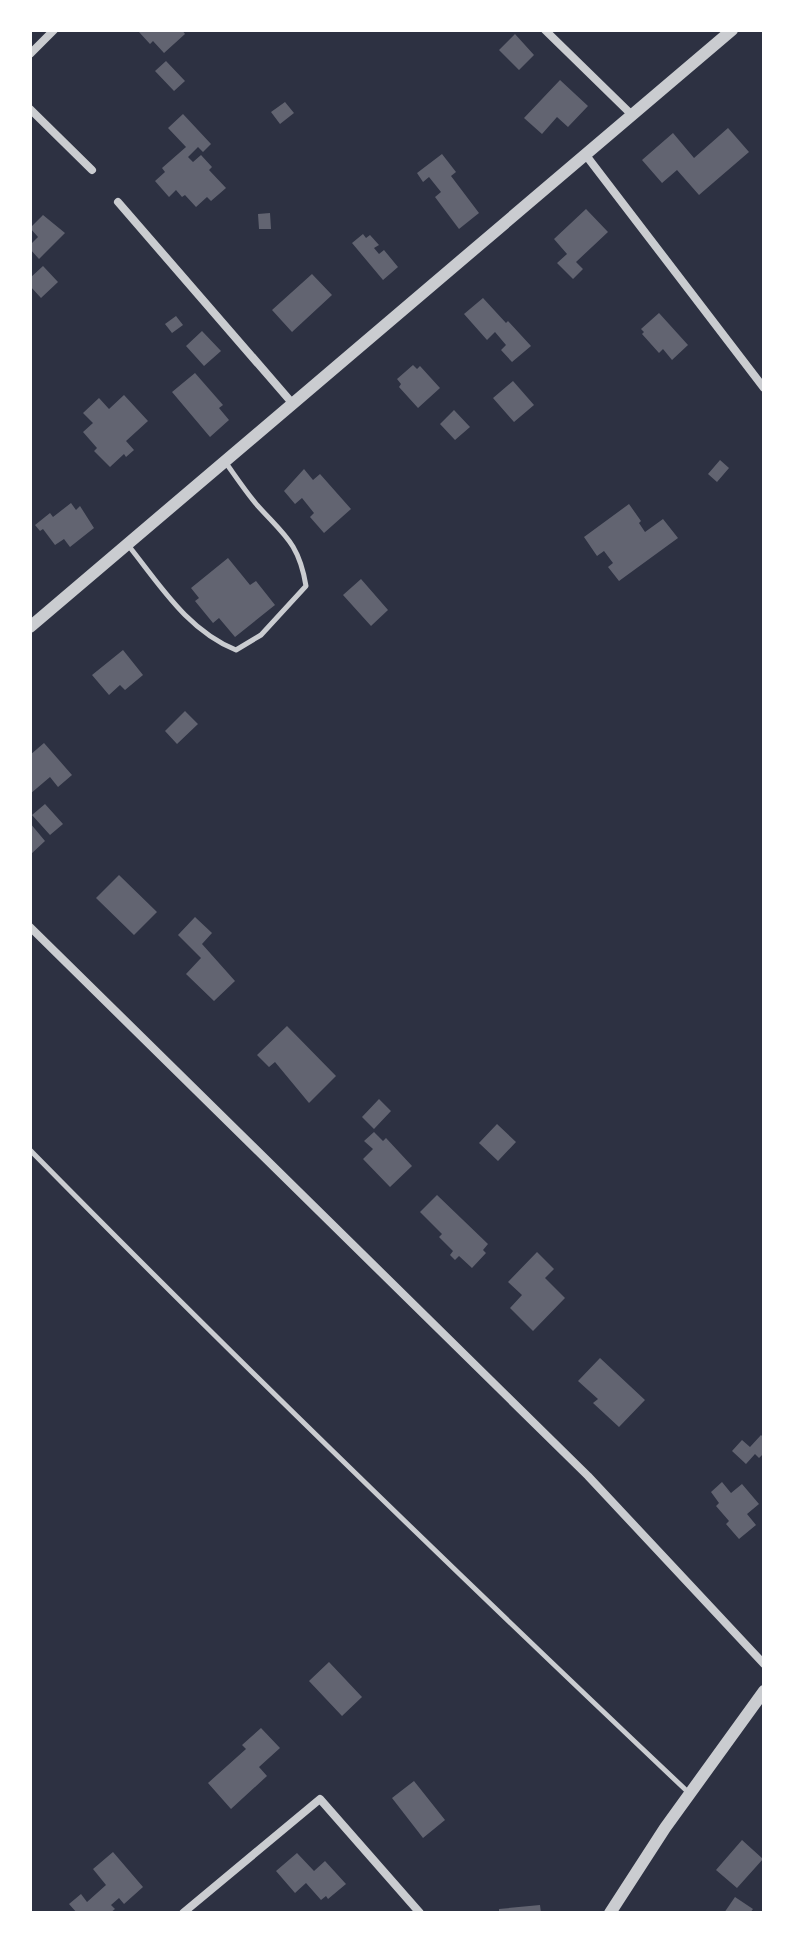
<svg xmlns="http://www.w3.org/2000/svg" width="794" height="1943" font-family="Inter,sans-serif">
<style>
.building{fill:#626471}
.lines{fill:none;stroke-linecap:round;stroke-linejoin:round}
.service{stroke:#caccd0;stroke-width:5}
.minor{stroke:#caccd0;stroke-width:8}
.tertiary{stroke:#caccd0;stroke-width:12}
</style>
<rect width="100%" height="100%" fill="#2d3142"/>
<path class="building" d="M 142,30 L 182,30 L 185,34 L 164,53 L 153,41 L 150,44 L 139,32 Z
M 515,34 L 534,55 L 519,70 L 499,50 Z
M 166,61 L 185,81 L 174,91 L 155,71 Z
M 560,80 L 588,106 L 568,127 L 557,117 L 542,134 L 524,118 Z
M 285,102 L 294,113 L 280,124 L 271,112 Z
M 183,114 L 211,144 L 203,152 L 198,147 L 188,157 L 193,162 L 201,155 L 212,167 L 209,170 L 226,188 L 211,201 L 207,197 L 196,207 L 185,195 L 182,197 L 176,190 L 169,197 L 155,181 L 165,172 L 162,168 L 186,147 L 168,128 Z
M 728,128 L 749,152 L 699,195 L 677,170 L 662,183 L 642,160 L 673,133 L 694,158 Z
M 442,154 L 456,172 L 451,176 L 479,213 L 459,229 L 435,197 L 441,192 L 429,177 L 423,182 L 417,173 Z
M 586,209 L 608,232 L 576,262 L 583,269 L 573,279 L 557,263 L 567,254 L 554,239 Z
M 270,213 L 271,229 L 259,229 L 258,214 Z
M 43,215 L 65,233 L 39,259 L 30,249 L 30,245 L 38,237 L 30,228 Z
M 363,234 L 366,238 L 370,235 L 379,245 L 374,248 L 379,254 L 384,250 L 398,267 L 383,280 L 352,243 Z
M 43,266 L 58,282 L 41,298 L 30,286 L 30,278 Z
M 312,274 L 332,295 L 292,332 L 272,310 Z
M 483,298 L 506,323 L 508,321 L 531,346 L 512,362 L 501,350 L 506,345 L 495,332 L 487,340 L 464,314 Z
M 659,313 L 688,345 L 672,360 L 663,349 L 659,353 L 642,334 L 644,332 L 641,329 Z
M 176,316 L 183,325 L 172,333 L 165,324 Z
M 202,331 L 221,351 L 204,366 L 186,346 Z
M 413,365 L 417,369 L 420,366 L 440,388 L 418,408 L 399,387 L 401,384 L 397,379 Z
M 195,373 L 223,405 L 219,408 L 229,420 L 210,437 L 172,392 Z
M 513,381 L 534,405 L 514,422 L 493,398 Z
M 124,395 L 148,421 L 126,441 L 134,450 L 126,457 L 124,454 L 110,467 L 94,451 L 97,448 L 83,432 L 93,423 L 83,413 L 99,398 L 109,409 Z
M 454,410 L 470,427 L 455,440 L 440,424 Z
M 720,460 L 729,468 L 717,482 L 708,474 Z
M 304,469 L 313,480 L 320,474 L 351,509 L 324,533 L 310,517 L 314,513 L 302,498 L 295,504 L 284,491 Z
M 71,503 L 76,510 L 80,506 L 94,528 L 70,547 L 64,539 L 55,545 L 43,529 L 40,531 L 35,525 L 50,513 L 53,517 Z
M 629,504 L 641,521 L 639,523 L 645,532 L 663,519 L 678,538 L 619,581 L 608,567 L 613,563 L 604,551 L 597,556 L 584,537 Z
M 228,558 L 250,585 L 256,581 L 275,605 L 235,637 L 219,618 L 213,623 L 195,601 L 199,598 L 191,588 Z
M 361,579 L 388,610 L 371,626 L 343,595 Z
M 123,650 L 143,675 L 125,690 L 120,685 L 109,695 L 92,675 Z
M 185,711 L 198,724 L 177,744 L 165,731 Z
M 44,743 L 72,775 L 58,787 L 50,777 L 30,794 L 30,755 Z
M 45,804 L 63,824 L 50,835 L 32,815 Z
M 30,823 L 45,841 L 30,855 Z
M 119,875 L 157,912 L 134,935 L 96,898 Z
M 195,917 L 212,933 L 202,944 L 235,981 L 214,1001 L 186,974 L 201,958 L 178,935 Z
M 287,1026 L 336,1076 L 309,1103 L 275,1062 L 269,1067 L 257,1055 Z
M 379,1099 L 391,1111 L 374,1129 L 362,1117 Z
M 497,1124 L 516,1142 L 498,1161 L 479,1143 Z
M 374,1132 L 383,1141 L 386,1138 L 412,1166 L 390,1187 L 363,1159 L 373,1149 L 364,1141 Z
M 437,1195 L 488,1244 L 483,1250 L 486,1253 L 472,1268 L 459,1256 L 455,1260 L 450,1255 L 453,1251 L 439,1237 L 442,1234 L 420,1212 Z
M 537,1252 L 554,1269 L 545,1278 L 565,1298 L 533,1331 L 510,1308 L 522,1295 L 508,1282 Z
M 600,1358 L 645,1400 L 619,1427 L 593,1403 L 598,1399 L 578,1381 Z
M 761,1435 L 764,1438 L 764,1453 L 759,1458 L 755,1454 L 746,1464 L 732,1451 L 742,1440 L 750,1447 Z
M 722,1482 L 731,1493 L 742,1484 L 759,1504 L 747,1514 L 756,1525 L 739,1539 L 726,1524 L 729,1521 L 716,1506 L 719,1503 L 711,1492 Z
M 329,1662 L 362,1697 L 342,1716 L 309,1681 Z
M 261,1728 L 280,1748 L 259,1767 L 267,1776 L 231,1809 L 208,1783 L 246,1749 L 242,1745 Z
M 414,1781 L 445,1820 L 423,1838 L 392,1798 Z
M 742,1840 L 763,1859 L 737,1888 L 716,1870 Z
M 113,1852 L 143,1887 L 124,1904 L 119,1898 L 111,1905 L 115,1909 L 110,1913 L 77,1913 L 69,1904 L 81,1894 L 87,1902 L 106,1885 L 93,1869 Z
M 297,1853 L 314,1871 L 325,1861 L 346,1884 L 328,1899 L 326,1896 L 321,1900 L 306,1883 L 295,1893 L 276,1871 Z
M 735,1897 L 753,1909 L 750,1913 L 724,1913 Z
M 540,1905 L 541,1913 L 499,1913 L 499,1909 Z"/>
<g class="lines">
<path class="service" d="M 128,545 C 160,585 187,630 236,650 L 261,635 L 306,586 C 299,543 284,535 257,505 C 246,492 236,477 226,463
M 30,1150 C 245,1369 466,1582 689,1793"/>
<path class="minor" d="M 545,30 L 632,115
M 30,54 L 54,30
M 30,109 L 92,170
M 585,154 L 764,388
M 118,202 L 293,404
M 30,927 L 588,1476 L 764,1664
M 183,1913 L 320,1799 L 420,1913"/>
<path class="tertiary" d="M 30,627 L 732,30
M 610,1913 L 665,1828 L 764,1691"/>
</g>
<rect width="794" height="1943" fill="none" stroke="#ffffff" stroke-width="64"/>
</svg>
